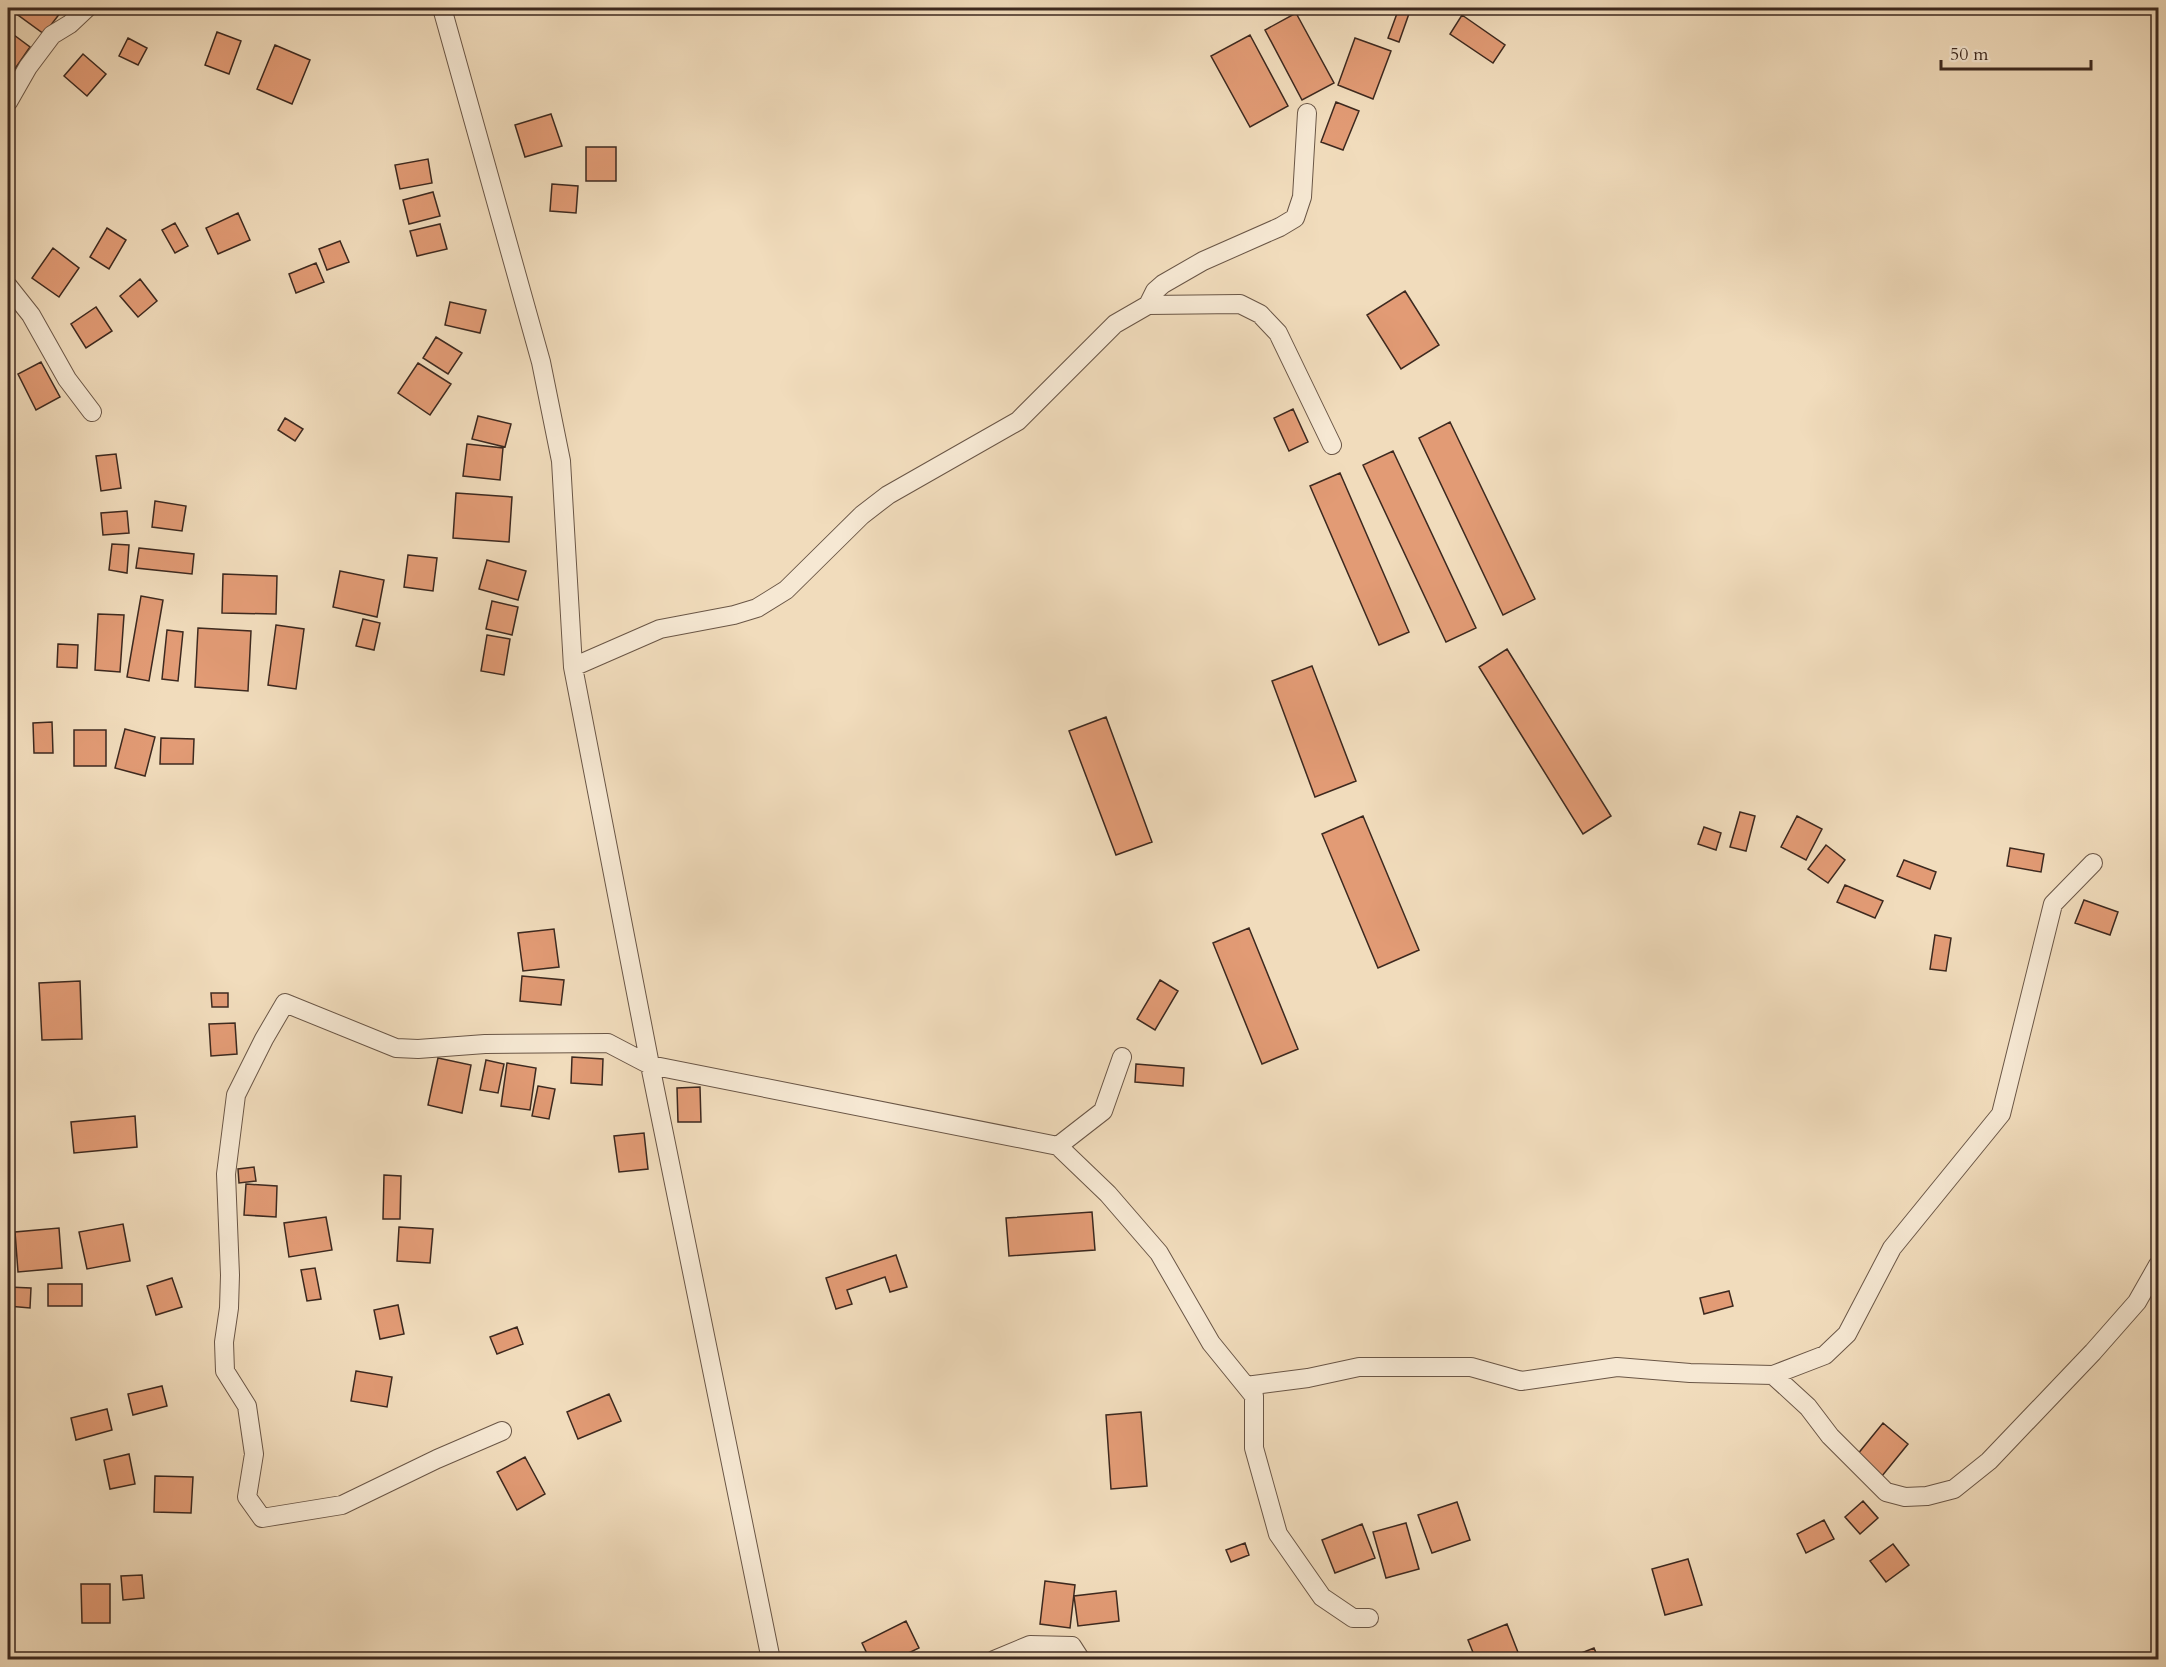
<svg xmlns="http://www.w3.org/2000/svg" width="2166" height="1667" font-family="Cardo,serif">
<style>
.building{fill:#e29b75;stroke:#3d291f;stroke-width:1.5}
.lines{fill:none;stroke-linecap:round;stroke-linejoin:round}
.street-casing{stroke:#6a5646;stroke-width:20}
.street{stroke:#f6e8d3;stroke-width:18}
</style>
<rect width="100%" height="100%" fill="#f1dcbc"/>
<filter id="stains"><feTurbulence type="fractalNoise" baseFrequency=".00333" numOctaves="4"/><feColorMatrix values="0 0 0 0 .2 0 0 0 0 .09 0 0 0 0 .02 0 0 0 .5 -.17"/></filter>
<radialGradient id="worn" r=".72"><stop offset=".6" stop-color="#630" stop-opacity="0"/><stop offset="1" stop-color="#630" stop-opacity=".3"/></radialGradient>
<path class="building" d="M 24,8 L 64,8 L 44,34 L 18,15 Z
M 1399,8 L 1411,8 L 1399,42 L 1388,38 Z
M 1296,13 L 1334,83 L 1302,100 L 1265,30 Z
M 1462,15 L 1505,45 L 1493,63 L 1450,34 Z
M 217,32 L 241,41 L 229,74 L 205,65 Z
M 14,35 L 30,47 L 10,76 L 8,74 L 8,44 Z
M 1250,35 L 1288,106 L 1250,127 L 1211,56 Z
M 128,38 L 147,48 L 138,65 L 119,56 Z
M 1355,38 L 1391,51 L 1373,99 L 1338,85 Z
M 275,45 L 310,60 L 292,104 L 257,89 Z
M 83,54 L 106,74 L 87,96 L 64,76 Z
M 1336,102 L 1359,111 L 1343,150 L 1321,142 Z
M 551,114 L 562,146 L 525,157 L 515,125 Z
M 586,147 L 616,147 L 616,181 L 586,181 Z
M 428,159 L 432,183 L 400,189 L 395,165 Z
M 552,184 L 578,186 L 576,213 L 550,211 Z
M 433,192 L 440,216 L 409,224 L 403,200 Z
M 238,213 L 250,240 L 218,254 L 206,228 Z
M 175,223 L 188,246 L 175,253 L 162,230 Z
M 440,224 L 447,249 L 417,256 L 410,231 Z
M 107,228 L 126,240 L 109,269 L 90,257 Z
M 340,241 L 349,262 L 327,270 L 319,249 Z
M 53,248 L 79,268 L 59,297 L 32,278 Z
M 316,263 L 324,282 L 296,293 L 289,274 Z
M 140,279 L 157,301 L 138,317 L 120,296 Z
M 1405,291 L 1439,345 L 1401,369 L 1367,315 Z
M 450,302 L 486,310 L 480,333 L 445,325 Z
M 96,307 L 112,331 L 86,348 L 71,324 Z
M 436,337 L 462,353 L 448,374 L 423,358 Z
M 41,362 L 60,397 L 36,410 L 18,374 Z
M 418,363 L 451,384 L 430,415 L 398,393 Z
M 1293,409 L 1308,442 L 1289,451 L 1274,418 Z
M 478,416 L 511,424 L 505,447 L 472,439 Z
M 285,418 L 303,429 L 295,441 L 278,430 Z
M 1450,422 L 1535,599 L 1503,615 L 1419,438 Z
M 467,444 L 503,448 L 500,480 L 463,476 Z
M 1393,451 L 1476,628 L 1446,642 L 1363,465 Z
M 116,454 L 121,488 L 101,491 L 96,456 Z
M 1340,473 L 1409,632 L 1379,645 L 1310,486 Z
M 456,493 L 512,497 L 509,542 L 453,538 Z
M 155,501 L 186,506 L 182,531 L 152,527 Z
M 127,511 L 129,533 L 103,535 L 101,513 Z
M 112,544 L 129,545 L 127,573 L 109,570 Z
M 139,548 L 194,554 L 192,574 L 136,568 Z
M 408,555 L 437,558 L 433,591 L 404,587 Z
M 487,560 L 526,571 L 518,600 L 479,589 Z
M 340,571 L 384,580 L 377,617 L 333,607 Z
M 223,574 L 277,576 L 276,614 L 222,613 Z
M 141,596 L 163,600 L 149,681 L 127,677 Z
M 492,601 L 518,607 L 512,635 L 486,629 Z
M 98,614 L 124,615 L 120,672 L 95,670 Z
M 363,619 L 380,623 L 374,650 L 356,646 Z
M 276,625 L 304,629 L 296,689 L 268,685 Z
M 198,628 L 251,631 L 248,691 L 195,687 Z
M 167,630 L 183,632 L 178,681 L 162,679 Z
M 487,635 L 510,639 L 504,675 L 481,671 Z
M 58,644 L 78,645 L 77,668 L 57,667 Z
M 1507,649 L 1611,816 L 1583,834 L 1479,667 Z
M 1312,666 L 1356,781 L 1315,797 L 1272,681 Z
M 1106,717 L 1152,842 L 1116,855 L 1069,731 Z
M 52,722 L 53,753 L 34,753 L 33,723 Z
M 125,729 L 155,737 L 145,776 L 115,768 Z
M 74,730 L 106,730 L 106,766 L 74,766 Z
M 161,738 L 194,739 L 193,764 L 160,764 Z
M 1740,812 L 1755,816 L 1746,851 L 1730,847 Z
M 1363,816 L 1419,950 L 1378,968 L 1322,834 Z
M 1797,816 L 1822,829 L 1806,860 L 1781,847 Z
M 1704,827 L 1721,833 L 1716,850 L 1698,844 Z
M 1826,845 L 1845,860 L 1828,883 L 1808,869 Z
M 2010,848 L 2044,854 L 2041,872 L 2007,866 Z
M 1904,860 L 1936,872 L 1930,889 L 1897,876 Z
M 1845,885 L 1883,901 L 1875,918 L 1837,902 Z
M 2084,900 L 2118,912 L 2110,935 L 2075,923 Z
M 1249,928 L 1298,1049 L 1262,1064 L 1213,943 Z
M 554,929 L 559,967 L 523,971 L 518,933 Z
M 1935,935 L 1951,938 L 1946,971 L 1930,969 Z
M 522,976 L 564,980 L 561,1005 L 520,1001 Z
M 1160,980 L 1178,991 L 1155,1030 L 1137,1019 Z
M 80,981 L 82,1039 L 42,1040 L 39,983 Z
M 211,993 L 228,993 L 228,1007 L 212,1007 Z
M 235,1023 L 237,1054 L 211,1056 L 209,1024 Z
M 572,1057 L 603,1059 L 602,1085 L 571,1083 Z
M 438,1058 L 471,1065 L 462,1113 L 428,1105 Z
M 486,1060 L 504,1064 L 498,1093 L 480,1090 Z
M 507,1063 L 536,1068 L 530,1110 L 501,1106 Z
M 1136,1064 L 1184,1068 L 1183,1086 L 1135,1082 Z
M 538,1086 L 555,1089 L 549,1119 L 532,1116 Z
M 700,1087 L 701,1122 L 678,1122 L 677,1088 Z
M 135,1116 L 137,1147 L 74,1153 L 71,1122 Z
M 644,1133 L 648,1169 L 619,1172 L 614,1136 Z
M 254,1167 L 256,1181 L 239,1183 L 238,1169 Z
M 384,1175 L 401,1176 L 400,1219 L 383,1219 Z
M 246,1184 L 277,1186 L 276,1217 L 244,1215 Z
M 1092,1212 L 1095,1250 L 1009,1256 L 1006,1218 Z
M 326,1217 L 332,1250 L 289,1257 L 284,1223 Z
M 123,1224 L 130,1261 L 87,1269 L 79,1232 Z
M 399,1227 L 433,1229 L 430,1263 L 397,1261 Z
M 59,1228 L 62,1268 L 18,1272 L 15,1232 Z
M 896,1255 L 907,1287 L 890,1292 L 885,1277 L 847,1290 L 852,1304 L 836,1309 L 826,1278 Z
M 315,1268 L 321,1299 L 307,1301 L 301,1270 Z
M 172,1278 L 182,1307 L 156,1315 L 147,1286 Z
M 48,1284 L 82,1284 L 82,1306 L 48,1306 Z
M 8,1287 L 31,1288 L 30,1308 L 8,1306 Z
M 1729,1291 L 1733,1306 L 1704,1314 L 1700,1298 Z
M 398,1305 L 404,1334 L 380,1339 L 374,1310 Z
M 517,1327 L 523,1344 L 497,1354 L 490,1337 Z
M 356,1371 L 392,1377 L 387,1407 L 351,1401 Z
M 162,1386 L 167,1406 L 133,1415 L 128,1394 Z
M 609,1394 L 621,1421 L 578,1439 L 567,1412 Z
M 107,1409 L 112,1430 L 76,1440 L 71,1418 Z
M 1141,1412 L 1147,1486 L 1111,1489 L 1106,1415 Z
M 1883,1423 L 1908,1444 L 1882,1476 L 1857,1455 Z
M 129,1454 L 135,1484 L 110,1489 L 104,1460 Z
M 525,1457 L 545,1494 L 517,1510 L 497,1472 Z
M 155,1476 L 193,1477 L 191,1513 L 154,1512 Z
M 1863,1501 L 1878,1518 L 1860,1534 L 1845,1517 Z
M 1457,1502 L 1470,1540 L 1432,1553 L 1418,1515 Z
M 1824,1520 L 1834,1539 L 1806,1553 L 1797,1534 Z
M 1406,1523 L 1419,1569 L 1386,1578 L 1373,1532 Z
M 1362,1524 L 1375,1558 L 1335,1573 L 1322,1540 Z
M 1245,1543 L 1249,1555 L 1231,1562 L 1226,1550 Z
M 1893,1544 L 1909,1565 L 1886,1582 L 1870,1561 Z
M 1688,1559 L 1702,1605 L 1665,1615 L 1652,1569 Z
M 142,1575 L 144,1598 L 123,1600 L 121,1576 Z
M 1045,1581 L 1075,1585 L 1070,1628 L 1040,1624 Z
M 81,1584 L 110,1584 L 110,1623 L 82,1623 Z
M 1116,1591 L 1119,1621 L 1078,1626 L 1074,1596 Z
M 906,1621 L 919,1648 L 894,1660 L 870,1660 L 862,1643 Z
M 1507,1624 L 1521,1660 L 1476,1660 L 1468,1640 Z
M 1594,1648 L 1599,1660 L 1566,1660 L 1566,1659 Z
M 1410,1654 L 1412,1660 L 1398,1660 Z
M 1072,1656 L 1073,1660 L 1045,1660 Z"/>
<g class="lines">
<g class="street-casing">
<path id="street" d="M 442,8 L 541,362 L 561,461 L 573,667 L 650,1065 L 771,1660
M 8,102 L 28,67 L 52,35 L 70,24 L 87,8
M 8,286 L 31,315 L 67,379 L 92,412
M 1148,305 L 1155,291 L 1163,284 L 1203,261 L 1280,227 L 1295,218 L 1302,197 L 1307,113
M 573,667 L 660,629 L 734,615 L 757,608 L 786,590 L 862,515 L 888,495 L 1018,421 L 1115,324 L 1148,305 L 1240,304 L 1260,314 L 1278,333 L 1332,445
M 1058,1146 L 1108,1194 L 1159,1253 L 1211,1343 L 1254,1396 L 1254,1448 L 1278,1534 L 1322,1597 L 1353,1618 L 1369,1618
M 1773,1375 L 1808,1407 L 1830,1436 L 1886,1492 L 1905,1497 L 1927,1496 L 1954,1489 L 1989,1461 L 2093,1352 L 2137,1302 L 2158,1265
M 1246,1386 L 1308,1378 L 1359,1367 L 1471,1367 L 1521,1381 L 1617,1367 L 1690,1373 L 1773,1375 L 1825,1355 L 1847,1334 L 1892,1248 L 2001,1114 L 2053,904 L 2093,863
M 502,1431 L 437,1459 L 342,1505 L 262,1518 L 247,1497 L 254,1454 L 247,1406 L 225,1371 L 224,1342 L 229,1308 L 230,1275 L 226,1174 L 236,1095 L 264,1039 L 285,1003 L 396,1048 L 418,1049 L 485,1044 L 608,1043 L 650,1065 L 1058,1146 L 1103,1111 L 1122,1057
M 994,1660 L 1030,1645 L 1072,1646 L 1081,1660"/>
</g>
<use href="#street" class="street"/>
</g>
<rect width="2166" height="1667" fill="none" stroke="#f1dcbc" stroke-width="30"/>
<rect x="9" y="9" width="2148" height="1649" fill="none" stroke="#3d291f" stroke-width="3"/>
<rect x="15" y="15" width="2136" height="1637" fill="none" stroke="#3d291f" stroke-width="1.5"/>
<path d="M1941 60v9h150v-9" fill="none" stroke="#3d291f" stroke-width="3"/>
<text x="1950" y="60" font-size="18" fill="#3d291f" stroke="#f6e8d3" stroke-width="4.5" paint-order="stroke">50 m</text>
<rect width="100%" height="100%" filter="url(#stains)"/>
<rect width="100%" height="100%" fill="url(#worn)"/>
</svg>
